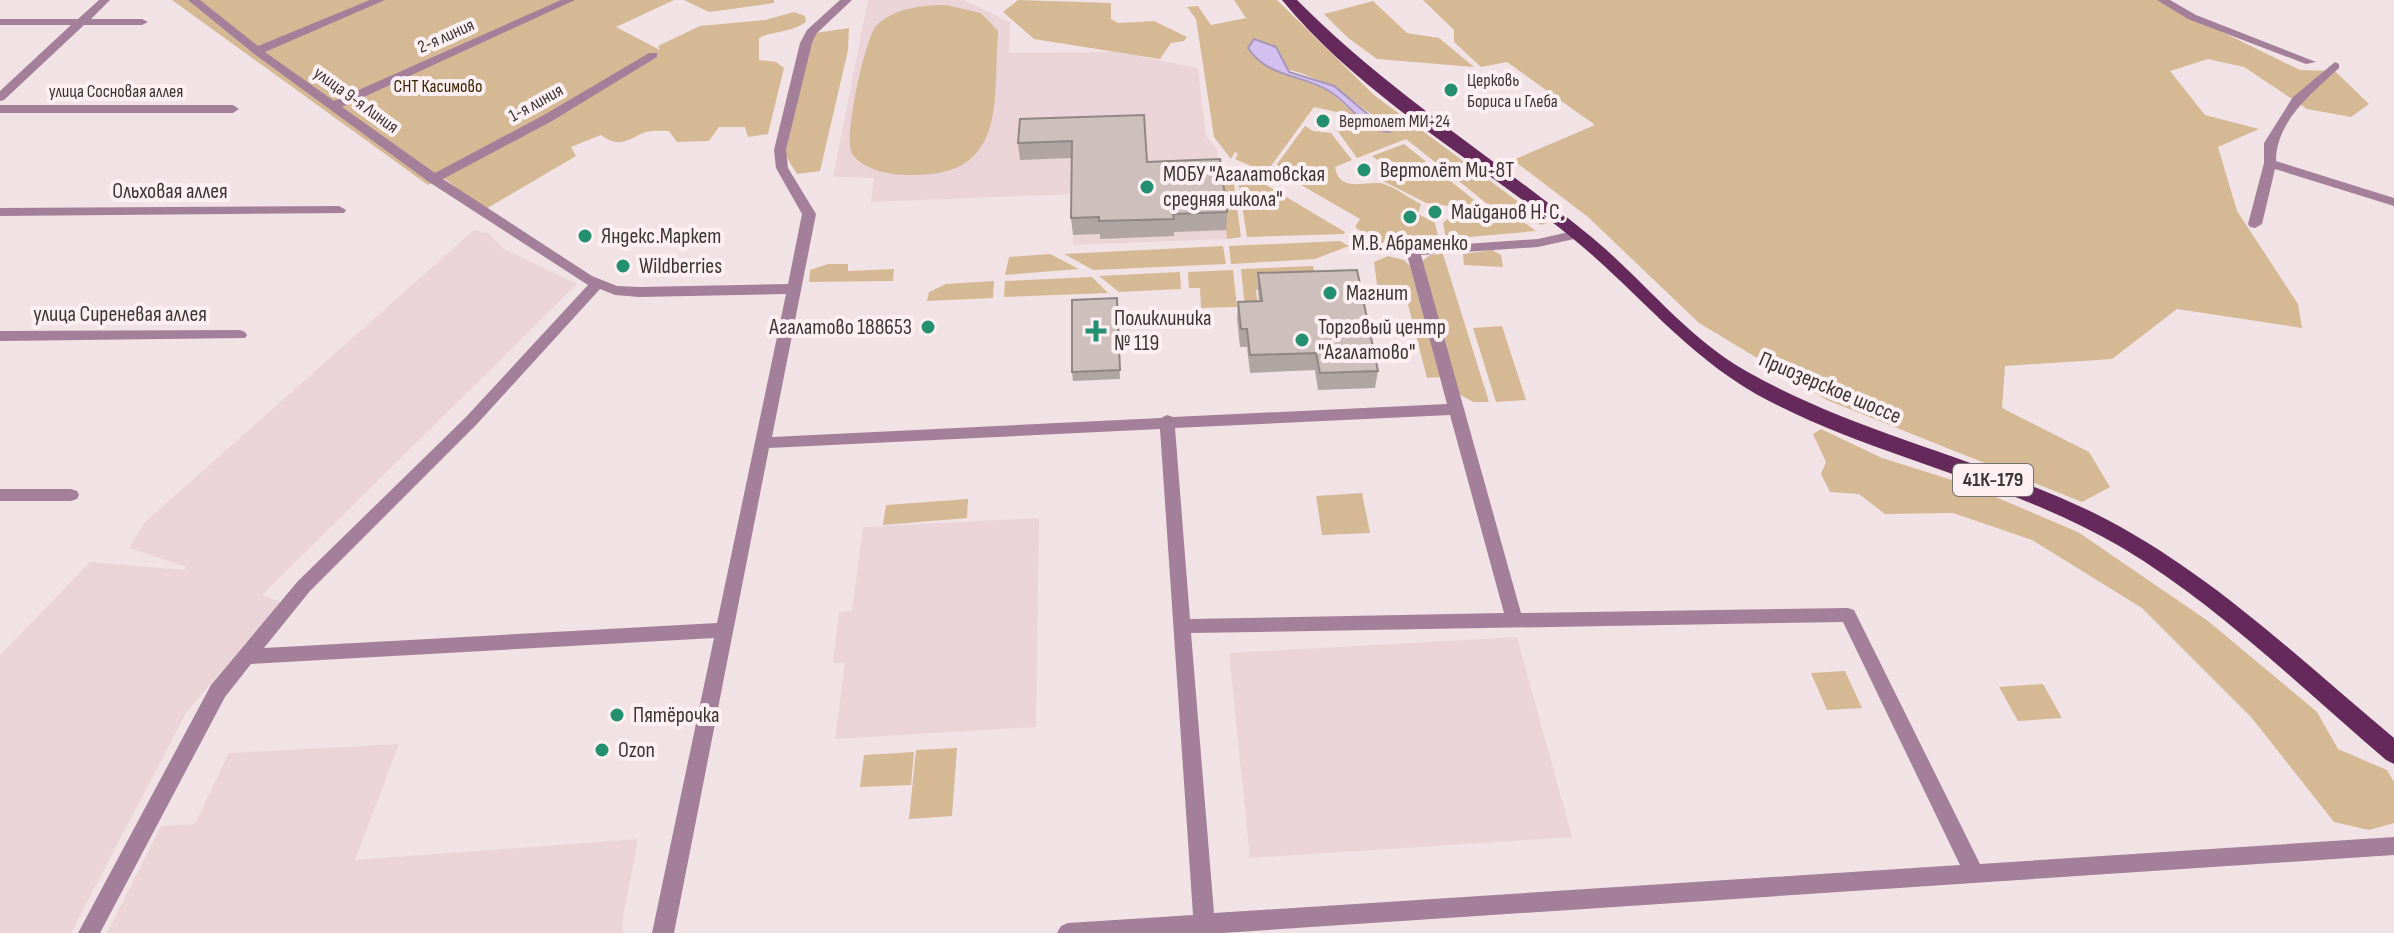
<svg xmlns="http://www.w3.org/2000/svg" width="2394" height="933" font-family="'Sofia Sans Condensed',sans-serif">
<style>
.built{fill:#ead4d7}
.green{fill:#d5b894;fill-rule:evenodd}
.water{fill:#d3c0f0;stroke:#a697b8;stroke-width:2}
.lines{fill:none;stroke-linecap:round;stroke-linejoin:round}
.minor{fill:#a37f9a;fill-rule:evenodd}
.primary{fill:#66295b;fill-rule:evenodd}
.wall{fill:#b0a5a2}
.building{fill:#cdc0bc;stroke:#908684;stroke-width:2}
.poi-dot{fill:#239070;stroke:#fef0f2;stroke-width:3}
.labels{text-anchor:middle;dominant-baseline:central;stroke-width:8;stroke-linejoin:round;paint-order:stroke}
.far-street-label{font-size:18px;fill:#3c3737;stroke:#fef0f2}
.far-poi-label{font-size:18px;fill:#3c3737;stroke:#fef0f2;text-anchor:start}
.far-park-label{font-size:18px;fill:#3d2503;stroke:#fef0f2}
.shield{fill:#fef0f2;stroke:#766e6f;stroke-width:2}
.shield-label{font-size:20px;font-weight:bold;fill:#3c3737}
.poi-label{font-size:22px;fill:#3c3737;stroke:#fef0f2;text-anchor:start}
.street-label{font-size:22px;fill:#3c3737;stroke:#fef0f2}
</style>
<rect width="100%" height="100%" fill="#f1e3e5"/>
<path class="built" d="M 868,0 L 964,0 L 1010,22 L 1009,53 L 1118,52 L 1198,68 L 1206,136 L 1217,149 L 1227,239 L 1073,245 L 1073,194 L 871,202 L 874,178 L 833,177 Z
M 474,230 L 488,233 L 504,249 L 577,284 L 262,595 L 281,602 L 186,713 L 71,933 L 0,933 L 0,655 L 90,562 L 184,570 L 186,567 L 129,548 L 145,522 Z
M 1039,518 L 1036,727 L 835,739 L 845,663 L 833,663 L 839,612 L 852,611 L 863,527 Z
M 1517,637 L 1572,837 L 1250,858 L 1229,653 Z
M 399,744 L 355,860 L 638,839 L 622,923 L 624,933 L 107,933 L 161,826 L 195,824 L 229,753 Z"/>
<path class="green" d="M 172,0 L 674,0 L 616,27 L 660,50 L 658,46 L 700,26 L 765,20 L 794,12 L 805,16 L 806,22 C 791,33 775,30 759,38 L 759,60 L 776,62 L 784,68 L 768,134 L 748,137 L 745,127 L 719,127 L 709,141 L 677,142 L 669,131 C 661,131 650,130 643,133 C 626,141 618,148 601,135 L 571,147 L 576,156 L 484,210 L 444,178 L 428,185 Z
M 684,0 L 774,0 L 774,3 L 709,12 Z
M 1018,0 L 1111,3 L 1111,19 L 1118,23 L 1154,21 L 1187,37 L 1184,41 L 1171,43 L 1160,59 L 1034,39 L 1003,12 Z
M 1234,0 L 1277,0 L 1374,95 L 1547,223 L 1541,225 L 1519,210 L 1512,213 L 1495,210 L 1406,139 L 1357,158 L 1337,130 L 1344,121 L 1341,113 L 1314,107 L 1271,166 L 1258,169 L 1235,159 L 1238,154 L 1235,152 L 1231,159 L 1214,137 L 1196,19 L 1187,7 L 1198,6 L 1211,25 L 1246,18 ZM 1266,66 C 1311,69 1352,97 1386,127 L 1366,124 L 1329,91 Z
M 1423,0 L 2157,0 L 2300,70 L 2335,71 L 2369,104 L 2351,117 L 2307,109 L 2244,67 L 2208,59 L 2170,71 L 2205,115 L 2259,129 L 2218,147 L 2237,211 L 2298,304 L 2302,328 L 2177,309 L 2112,359 L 2005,366 L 2002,408 L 2089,452 L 2110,487 L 2082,502 L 1827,400 L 1699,323 L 1588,217 L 1513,160 L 1595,125 L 1507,62 L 1481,67 L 1454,42 L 1454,30 Z
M 1373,1 L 1407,33 L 1439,38 L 1474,67 L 1377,59 L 1347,37 L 1324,14 Z
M 946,5 L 981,13 L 998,31 C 993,104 1008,178 908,175 C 889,175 864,170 852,154 C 843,140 865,36 877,25 C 895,8 922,5 946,5 Z
M 849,28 L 848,50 L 820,171 L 797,174 L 785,155 L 810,42 L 815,33 Z
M 1305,126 L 1313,131 L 1331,133 L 1352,160 L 1335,167 C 1340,192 1361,182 1379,183 C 1391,184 1410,199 1421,204 L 1418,214 L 1435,223 L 1439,240 L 1376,243 L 1355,227 L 1360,219 L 1282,174 L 1277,164 Z
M 1404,144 L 1488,211 L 1426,203 L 1383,181 L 1389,169 L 1372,156 Z
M 1236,167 L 1345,232 L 1344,234 L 1247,237 Z
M 1195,168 L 1232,168 L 1241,237 L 1227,239 L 1220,176 Z
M 1450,209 L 1519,219 L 1536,231 L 1446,239 L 1443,223 L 1451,216 Z
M 1340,241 L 1349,246 L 1315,259 L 1231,264 L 1229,246 Z
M 1223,246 L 1226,264 L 1093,270 L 1064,254 Z
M 1492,250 L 1501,255 L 1503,267 L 1464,265 L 1463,254 Z
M 1050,254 L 1079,269 L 1005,275 L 1009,257 Z
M 1443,254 L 1489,402 L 1473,402 L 1459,394 L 1422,261 L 1430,255 Z
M 1388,256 L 1404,260 L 1410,266 L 1440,377 L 1427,378 L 1403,285 L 1377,285 L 1374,262 Z
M 828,264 L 848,264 L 848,271 L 894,269 L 893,281 L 809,282 L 810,270 Z
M 1313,266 L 1317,287 L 1256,290 L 1259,317 L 1246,317 L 1241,269 Z
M 1233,270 L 1237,307 L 1201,308 L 1200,288 L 1189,288 L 1188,272 Z
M 1180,272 L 1181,289 L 1119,292 L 1099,276 Z
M 1092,277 L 1108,293 L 1004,297 L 1005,281 Z
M 994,281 L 993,298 L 927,301 L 929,292 L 946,284 Z
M 1502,326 L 1526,400 L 1496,402 L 1473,328 Z
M 1821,429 L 1882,458 L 1965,484 L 2078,532 L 2208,621 L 2317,712 L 2338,749 L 2387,770 L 2394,782 L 2394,823 L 2369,830 L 2334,822 L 2251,717 L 2142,608 L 2032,540 L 1953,513 L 1885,514 L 1859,494 L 1830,492 L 1821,474 L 1826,462 L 1813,434 Z
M 1362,493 L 1370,533 L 1322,535 L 1316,496 Z
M 968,499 L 967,518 L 883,525 L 886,505 Z
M 1845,671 L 1862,708 L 1827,710 L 1811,673 Z
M 2043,684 L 2062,718 L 2018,721 L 1999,687 Z
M 957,748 L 952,816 L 909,819 L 916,750 Z
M 914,752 L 911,785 L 860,787 L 864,755 Z"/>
<path class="water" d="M 1254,39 L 1276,47 L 1289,72 L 1334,86 L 1389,132 C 1364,131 1350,103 1329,91 C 1301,74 1268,78 1248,48 Z"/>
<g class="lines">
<path class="minor" d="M 99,0 L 110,0 L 91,19 L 142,19 L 148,22 L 142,25 L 84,25 L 4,100 L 0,101 L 0,91 L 71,25 L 0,25 L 0,19 L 78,19 Z
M 188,0 L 200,0 L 258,46 L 370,0 L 385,0 L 265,52 L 334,101 L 561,0 L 575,0 L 342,107 L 435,173 L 544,115 L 649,53 L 657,53 L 657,57 L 552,121 L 443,179 L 592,276 L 617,286 L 639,287 L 788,284 L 802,214 L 776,168 L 774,150 L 800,43 L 807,30 L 840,0 L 852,0 L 816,34 L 812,43 L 786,150 L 788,168 L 816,214 L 772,437 L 1161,418 L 1167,415 L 1173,417 L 1447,404 L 1406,251 L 1408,248 L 1538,239 L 1578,230 L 1583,231 L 1583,237 L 1538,247 L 1421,255 L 1521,613 L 1848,608 L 1854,610 L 1980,864 L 2394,837 L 2394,855 L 1223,933 L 1057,933 L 1061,926 L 1068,923 L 1193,915 L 1160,429 L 769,448 L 674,933 L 652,933 L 714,638 L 251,664 L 225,697 L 100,933 L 78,933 L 211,685 L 298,581 L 466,417 L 588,285 L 429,182 L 253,53 ZM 600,289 L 615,295 L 639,297 L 786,294 L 717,623 L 264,648 L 310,591 L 476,425 ZM 1450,415 L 1504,613 L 1190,619 L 1175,428 ZM 1843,622 L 1960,865 L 1214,913 L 1191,633 Z
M 2157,0 L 2170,0 L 2196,15 L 2316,62 L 2306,64 L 2188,19 Z
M 2335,62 L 2339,64 L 2339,68 C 2312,93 2276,121 2276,161 L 2394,198 L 2394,206 L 2275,169 L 2262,224 L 2255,228 L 2250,227 L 2248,224 L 2264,163 L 2264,143 L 2293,97 Z
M 0,105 L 233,105 L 239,109 L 233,113 L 0,113 Z
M 339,206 L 346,210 L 344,213 L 0,216 L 0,208 Z
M 240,330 L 245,332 L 247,335 L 245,338 L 0,341 L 0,331 Z
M 0,489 L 71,489 L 77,491 L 79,495 L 77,499 L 71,501 L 0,501 Z"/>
<path class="primary" d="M 1282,0 L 1297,0 C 1384,88 1488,154 1584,231 C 1640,275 1684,336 1746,371 C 1856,434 1981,458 2094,513 C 2207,569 2298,658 2394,738 L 2394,764 L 2386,760 C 2300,687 2218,605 2121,547 C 2010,482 1883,460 1769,401 C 1688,359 1640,293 1571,237 C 1475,160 1361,96 1282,0 Z"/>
</g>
<path class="wall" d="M 1020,119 L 1147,162 L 1227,212 L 1226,230 L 1174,232 L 1174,236 L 1100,239 L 1100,234 L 1073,235 L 1071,218 L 1072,158 L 1020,160 L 1018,143 Z
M 1258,273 L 1378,371 L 1375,388 L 1318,390 L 1315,370 L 1250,373 L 1247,347 L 1240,347 L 1237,319 L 1238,302 L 1259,301 L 1258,291 Z
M 1117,298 L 1120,379 L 1073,381 L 1072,372 Z"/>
<path class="building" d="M 1144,115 L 1147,162 L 1220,159 L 1227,212 L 1173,214 L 1174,219 L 1099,221 L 1099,217 L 1071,218 L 1072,141 L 1018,143 L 1020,119 Z
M 1357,270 L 1378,371 L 1320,373 L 1316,353 L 1250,355 L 1247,329 L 1241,329 L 1238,302 L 1262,301 L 1258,273 Z
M 1117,298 L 1120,370 L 1072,372 L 1072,300 Z"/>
<g class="poi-dot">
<circle cx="1451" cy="90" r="8"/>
<circle cx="1323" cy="121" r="8"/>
<circle cx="1364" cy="170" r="8"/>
<circle cx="1147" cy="187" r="8"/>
<circle cx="1435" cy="212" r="8"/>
<circle cx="1410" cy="217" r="8"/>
<circle cx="585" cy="236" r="8"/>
<circle cx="623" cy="266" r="8"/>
<circle cx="1330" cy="293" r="8"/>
<circle cx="928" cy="327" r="8"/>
<path d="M1092 319h8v8h8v8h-8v8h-8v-8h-8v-8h8z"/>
<circle cx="1302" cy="340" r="8"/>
<circle cx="617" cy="715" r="8"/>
<circle cx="602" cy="750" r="8"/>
</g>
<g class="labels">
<g class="far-street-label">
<text transform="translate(446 36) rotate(-24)">2-я линия</text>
<text x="116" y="91">улица Сосновая аллея</text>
<text transform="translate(356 100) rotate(36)">улица 9-я Линия</text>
<text transform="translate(536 103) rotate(-29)">1-я линия</text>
</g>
<g class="far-poi-label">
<text x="1467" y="80">Церковь<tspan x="1467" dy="21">Бориса и Глеба</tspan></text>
<text x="1339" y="121">Вертолет МИ-24</text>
</g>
<g class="far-park-label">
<text x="438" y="86">СНТ Касимово</text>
</g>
<rect class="shield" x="1953" y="464" width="80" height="32" rx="6"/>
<g class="shield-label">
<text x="1993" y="480">41К-179</text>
</g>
<g class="poi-label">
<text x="1380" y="170">Вертолёт Ми-8Т</text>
<text x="1163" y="174">МОБУ "Агалатовская<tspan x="1163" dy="25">средняя школа"</tspan></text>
<text x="1451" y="212">Майданов Н. С.</text>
<text x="601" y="236">Яндекс.Маркет</text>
<text x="1410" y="243" text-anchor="middle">М.В. Абраменко</text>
<text x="639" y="266">Wildberries</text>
<text x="1346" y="293">Магнит</text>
<text x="1114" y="318">Поликлиника<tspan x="1114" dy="25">№ 119</tspan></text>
<text x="912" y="327" text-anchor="end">Агалатово 188653</text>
<text x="1318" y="327">Торговый центр<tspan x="1318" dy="25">"Агалатово"</tspan></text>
<text x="633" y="715">Пятёрочка</text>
<text x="618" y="750">Ozon</text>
</g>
<g class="street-label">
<text x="170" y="191">Ольховая аллея</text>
<text x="120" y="314">улица Сиреневая аллея</text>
<text transform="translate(1830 388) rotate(23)">Приозерское шоссе</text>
</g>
</g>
</svg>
